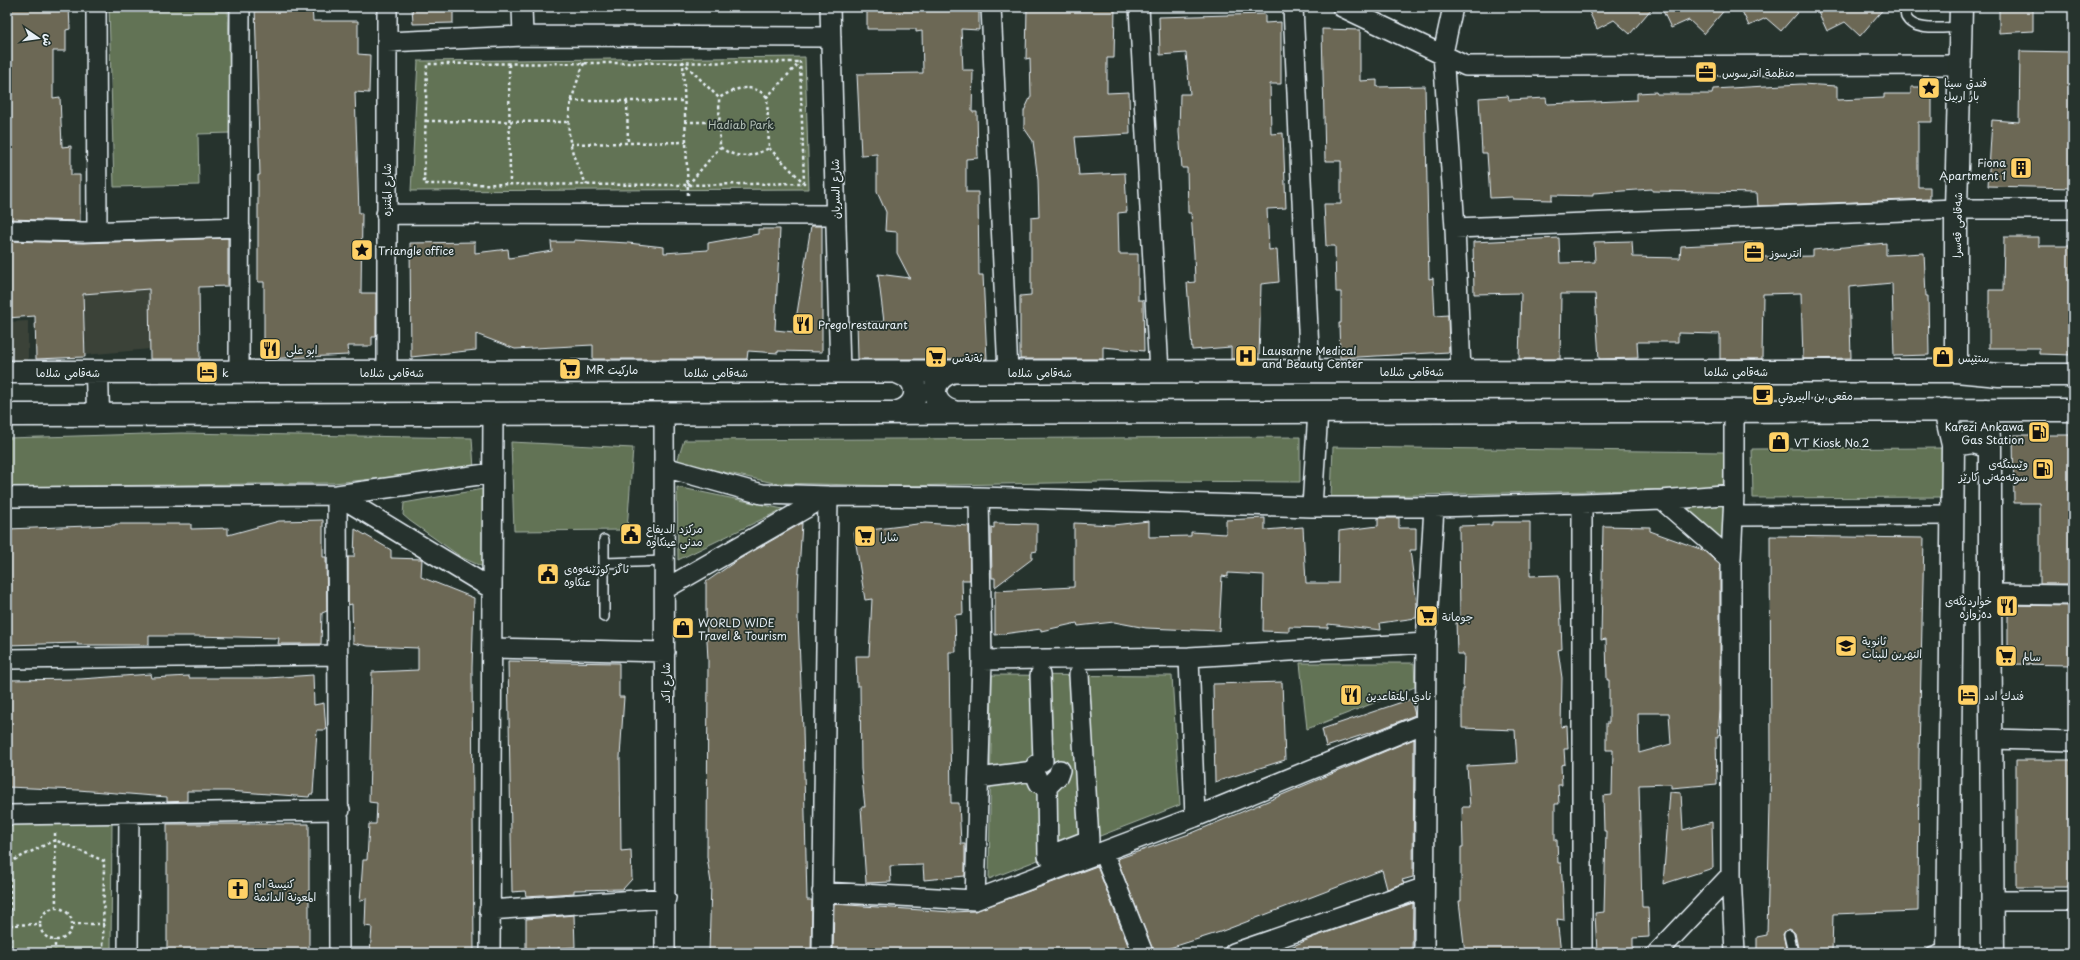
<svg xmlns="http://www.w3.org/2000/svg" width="2080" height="960" font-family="'Playpen Sans','Playpen Sans Arabic',sans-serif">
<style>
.built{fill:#3b4339}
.green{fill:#627355;stroke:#a5b2a6}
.building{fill:#6c6855;stroke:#e8f1f8;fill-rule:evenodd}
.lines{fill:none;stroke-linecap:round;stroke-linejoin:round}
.lane-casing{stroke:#e8f1f8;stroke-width:12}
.street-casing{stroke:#e8f1f8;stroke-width:22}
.secondary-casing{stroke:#e8f1f8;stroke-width:25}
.path{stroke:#e8f1f8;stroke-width:2.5;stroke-dasharray:3 3;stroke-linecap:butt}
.lane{stroke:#26332d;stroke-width:9}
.street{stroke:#26332d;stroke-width:19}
.secondary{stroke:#26332d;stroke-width:22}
.labels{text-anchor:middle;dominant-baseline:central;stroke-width:3.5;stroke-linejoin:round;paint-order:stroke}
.poi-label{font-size:11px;fill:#e8f1f8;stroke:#26332d;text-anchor:start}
.park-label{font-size:11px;fill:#b2bfb7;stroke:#26332d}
.street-label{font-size:11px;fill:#e8f1f8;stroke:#26332d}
</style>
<rect width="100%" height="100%" fill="#26332d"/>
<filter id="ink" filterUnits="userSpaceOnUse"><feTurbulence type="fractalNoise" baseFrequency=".025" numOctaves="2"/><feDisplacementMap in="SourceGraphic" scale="8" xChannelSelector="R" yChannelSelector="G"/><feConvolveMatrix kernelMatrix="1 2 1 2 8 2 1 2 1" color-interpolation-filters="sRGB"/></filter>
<g filter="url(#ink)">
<path class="built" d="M 149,289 L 150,349 L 85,355 L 83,293 Z
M 28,321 L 28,367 L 7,368 L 7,322 Z"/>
<path class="green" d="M 109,7 L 228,7 L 231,133 L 198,134 L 199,185 L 114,187 Z
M 805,57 L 809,189 L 411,191 L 418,61 Z
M 181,433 L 472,438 L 474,469 L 333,483 L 7,487 L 7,438 Z
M 1300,437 L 1300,482 L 1151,481 L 899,486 L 774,483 L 677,462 L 684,440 Z
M 511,442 L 633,448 L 627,530 L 514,531 Z
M 1333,447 L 1724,452 L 1723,488 L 1331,497 Z
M 1944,448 L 1944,497 L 1753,498 L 1752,449 Z
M 677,487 L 783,509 L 678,560 Z
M 483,489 L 483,567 L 461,557 L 410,521 L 403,515 L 404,503 Z
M 1724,503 L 1722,539 L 1685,508 Z
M 1300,663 L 1414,663 L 1415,687 L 1307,729 Z
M 992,675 L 1172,676 L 1180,805 L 989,879 Z
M 112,823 L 111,953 L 7,953 L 7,825 Z"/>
<path class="building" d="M 7,7 L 69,7 L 70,29 L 66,30 L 66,51 L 53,51 L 53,98 L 60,97 L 62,147 L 71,146 L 71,175 L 80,175 L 80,221 L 7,219 Z
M 255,7 L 312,7 L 313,21 L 358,21 L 358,54 L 370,55 L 369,93 L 355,92 L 359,213 L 362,213 L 361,293 L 376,293 L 376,337 L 372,337 L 372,346 L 347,346 L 348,355 L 264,359 L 264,282 L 258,282 L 258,175 L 260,175 Z
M 412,7 L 453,7 L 453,23 L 413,24 Z
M 867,7 L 979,7 L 979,30 L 961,29 L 963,70 L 973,70 L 972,112 L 977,112 L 978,158 L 966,159 L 966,192 L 978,192 L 979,275 L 983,275 L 987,359 L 858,359 L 857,322 L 884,322 L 878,274 L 910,278 L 897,253 L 897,232 L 885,231 L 886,212 L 877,192 L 877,154 L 861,155 L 857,74 L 923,73 L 922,31 L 916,32 L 916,29 L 867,29 Z
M 1027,7 L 1115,7 L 1114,58 L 1107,58 L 1107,93 L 1129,92 L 1130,134 L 1075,137 L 1079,175 L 1125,173 L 1127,212 L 1118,213 L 1119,254 L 1138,254 L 1138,300 L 1143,300 L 1144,351 L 1103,347 L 1103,359 L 1020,359 L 1020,296 L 1031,295 L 1031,218 L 1039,217 L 1038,180 L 1033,141 L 1024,128 L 1024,111 L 1031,96 L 1030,58 L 1026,59 Z
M 1587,7 L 1653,7 L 1630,34 L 1614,20 L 1597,29 Z
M 1661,7 L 1727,7 L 1704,34 L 1689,20 L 1671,28 Z
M 1740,7 L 1802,7 L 1781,31 L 1766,18 L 1749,26 Z
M 1816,7 L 1885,7 L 1860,36 L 1845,22 L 1827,31 Z
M 1999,7 L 2033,7 L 2033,31 L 1999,33 Z
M 1265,14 L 1265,23 L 1281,22 L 1281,84 L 1270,84 L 1271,134 L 1283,133 L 1286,208 L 1267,209 L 1269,250 L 1277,249 L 1279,282 L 1261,284 L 1259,359 L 1231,359 L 1231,347 L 1192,350 L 1187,283 L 1195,282 L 1194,254 L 1191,213 L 1188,213 L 1187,168 L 1182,168 L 1179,132 L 1180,94 L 1190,94 L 1186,53 L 1160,55 L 1159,17 Z
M 1322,29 L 1360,30 L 1360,81 L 1377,80 L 1377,87 L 1425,86 L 1429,279 L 1433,278 L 1435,316 L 1448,315 L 1449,352 L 1340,358 L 1339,323 L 1341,323 L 1341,292 L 1336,292 L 1335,246 L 1326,246 L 1324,204 L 1341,204 L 1341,161 L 1325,161 Z
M 2020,51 L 2073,52 L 2073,188 L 1988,186 L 1992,120 L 2019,122 Z
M 1801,84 L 1837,86 L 1837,100 L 1884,98 L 1884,94 L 1911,94 L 1911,87 L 1932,87 L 1932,122 L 1918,122 L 1918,187 L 1930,187 L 1930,199 L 1758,206 L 1757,193 L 1652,191 L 1652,189 L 1593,193 L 1593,196 L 1552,195 L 1552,200 L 1513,199 L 1513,197 L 1490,198 L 1487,153 L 1482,153 L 1479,98 L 1508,96 L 1509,100 L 1546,98 L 1547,104 L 1595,102 L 1637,100 L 1637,93 L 1656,92 L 1657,94 L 1712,94 L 1713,89 Z
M 811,226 L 822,226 L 822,352 L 778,351 L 778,353 L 748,351 L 747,359 L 593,359 L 593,345 L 515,349 L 476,334 L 476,350 L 411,357 L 410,243 L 475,242 L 475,253 L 508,249 L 509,258 L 552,251 L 551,242 L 574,242 L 574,240 L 628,243 L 664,247 L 664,253 L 708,250 L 708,243 L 758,234 L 758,229 L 780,229 L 775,330 L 794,332 Z
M 2004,237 L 2039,237 L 2039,246 L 2073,246 L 2073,355 L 2039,354 L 2039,348 L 1989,348 L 1989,290 L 2003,290 Z
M 228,238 L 228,286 L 199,287 L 200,359 L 150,359 L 149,289 L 83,294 L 85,357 L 36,359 L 35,316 L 7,318 L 7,241 L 83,243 Z
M 1559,238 L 1560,263 L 1595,262 L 1594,242 L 1632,241 L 1633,257 L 1680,258 L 1681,246 L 1761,242 L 1762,257 L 1813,256 L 1813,250 L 1886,243 L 1886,255 L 1924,253 L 1926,296 L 1928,296 L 1929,355 L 1894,356 L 1892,283 L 1849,287 L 1851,358 L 1803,359 L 1801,293 L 1763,294 L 1762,359 L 1720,359 L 1720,334 L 1678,333 L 1678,342 L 1637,342 L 1638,358 L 1599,359 L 1595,294 L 1561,294 L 1560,359 L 1519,359 L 1521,293 L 1474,294 L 1473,242 Z
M 2013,435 L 2073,435 L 2073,584 L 2040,584 L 2040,503 L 2014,503 Z
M 1265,518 L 1265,530 L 1303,527 L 1306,583 L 1338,583 L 1339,531 L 1378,526 L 1378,518 L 1399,518 L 1399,528 L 1416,528 L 1416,550 L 1410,550 L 1417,605 L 1416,618 L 1380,623 L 1381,630 L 1328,624 L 1328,628 L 1289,627 L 1289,632 L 1263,631 L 1264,575 L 1228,573 L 1228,577 L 1222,576 L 1219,631 L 1146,628 L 1114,622 L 1078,626 L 1077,623 L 1041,631 L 1041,629 L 995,635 L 995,591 L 1074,587 L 1074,523 L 1113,525 L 1149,521 L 1149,537 L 1191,536 L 1191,532 L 1226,534 L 1226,520 Z
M 323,520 L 323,557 L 326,557 L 327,611 L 322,613 L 321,644 L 278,644 L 279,638 L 193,636 L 149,636 L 149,645 L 77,645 L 78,643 L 7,645 L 7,529 L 115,525 L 115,524 L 191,524 L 191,529 L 228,528 L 228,535 L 279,521 Z
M 1492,522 L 1530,522 L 1530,576 L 1559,575 L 1562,649 L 1558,650 L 1562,678 L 1561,727 L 1567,726 L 1568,749 L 1564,749 L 1565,764 L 1561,765 L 1562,785 L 1558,785 L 1559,804 L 1555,804 L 1555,840 L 1557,840 L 1558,863 L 1561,863 L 1563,893 L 1564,920 L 1557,919 L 1561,953 L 1465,953 L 1459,901 L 1461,901 L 1461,847 L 1463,847 L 1462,807 L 1470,807 L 1467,766 L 1517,763 L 1515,730 L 1462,728 L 1462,692 L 1463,692 L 1464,654 L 1457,654 L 1456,620 L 1460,620 L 1459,526 L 1492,525 Z
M 802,523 L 798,586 L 798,618 L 803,729 L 807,900 L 812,900 L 811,953 L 709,953 L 711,883 L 707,857 L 708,660 L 706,622 L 706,582 L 736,561 Z
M 925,523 L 969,526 L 970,580 L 962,580 L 963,614 L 955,615 L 956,652 L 949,652 L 951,803 L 959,803 L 961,844 L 965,844 L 965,876 L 924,880 L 923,865 L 890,866 L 891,882 L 866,883 L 861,807 L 865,807 L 861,769 L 860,686 L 857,686 L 856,656 L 869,656 L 872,599 L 865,600 L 854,532 Z
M 994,523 L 1037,524 L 1037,551 L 1032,552 L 1032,559 L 995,587 L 995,578 L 992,578 L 991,527 L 994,528 Z
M 1603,526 L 1650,527 L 1650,531 L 1703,550 L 1720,565 L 1720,710 L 1718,737 L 1716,737 L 1717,784 L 1671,788 L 1671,784 L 1639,785 L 1642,907 L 1648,907 L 1649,937 L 1633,938 L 1633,953 L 1597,953 L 1595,913 L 1604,912 L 1606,831 L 1604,831 L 1603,796 L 1612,795 L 1613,750 L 1606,750 L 1606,723 L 1609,723 L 1609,680 L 1607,680 L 1606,639 L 1601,640 ZM 1638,713 L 1669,713 L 1671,744 L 1639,753 Z
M 355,529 L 391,550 L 391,558 L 422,559 L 421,577 L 474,598 L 472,668 L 474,953 L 370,953 L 372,927 L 365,926 L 366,898 L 360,902 L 363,860 L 367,860 L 369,824 L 376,824 L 377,803 L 369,802 L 372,672 L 418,670 L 418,648 L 368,646 L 353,643 L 352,604 L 348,605 L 348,557 L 354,557 Z
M 1770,536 L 1924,538 L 1919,755 L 1918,911 L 1833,914 L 1832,953 L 1799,953 L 1795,933 L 1788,929 L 1783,934 L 1787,953 L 1757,953 L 1757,937 L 1767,935 L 1771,759 Z
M 2008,605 L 2073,606 L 2073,665 L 2008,664 Z
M 508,661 L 619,663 L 619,697 L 624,697 L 620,757 L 621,851 L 631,850 L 632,879 L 623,889 L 574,890 L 574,893 L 526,896 L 525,891 L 512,892 Z
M 151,674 L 152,678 L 189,676 L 189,678 L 268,678 L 313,675 L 314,705 L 324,703 L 326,730 L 317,730 L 313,794 L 310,794 L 309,797 L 228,791 L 187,791 L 187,801 L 167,802 L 167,797 L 78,790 L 7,787 L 7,680 L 81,679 Z
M 1282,682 L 1285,760 L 1215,782 L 1213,684 Z
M 1411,699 L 1415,715 L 1378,730 L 1326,747 L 1322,729 Z
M 1414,739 L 1413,877 L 1402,880 L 1404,883 L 1387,889 L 1382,870 L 1220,932 L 1154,953 L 1117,859 L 1192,833 Z
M 2016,760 L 2073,760 L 2073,887 L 2016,887 Z
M 1670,792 L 1681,793 L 1683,830 L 1712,822 L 1713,868 L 1663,884 Z
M 167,824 L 309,824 L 309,953 L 167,953 Z
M 1097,866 L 1131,953 L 833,953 L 834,904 L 951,912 L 975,911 Z
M 1413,903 L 1412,953 L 1277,953 L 1314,937 Z
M 574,915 L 575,947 L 558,948 L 558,953 L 526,953 L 526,919 Z"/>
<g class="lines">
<g class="lane-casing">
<path id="lane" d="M 1905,7 C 1905,10 1905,14 1906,17 C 1914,33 1946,27 1961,27
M 604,563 L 665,561
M 604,617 L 604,540
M 1789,935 L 1793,953
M 1931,953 L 1948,947"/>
</g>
<g class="street-casing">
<path id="street" d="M 96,7 L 97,230
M 522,7 L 523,36
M 830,7 L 840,372
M 991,7 L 1008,372
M 1139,7 L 1159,372
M 1293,7 L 1310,372
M 1342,7 L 1466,66 L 1961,65
M 1453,7 L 1443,53 L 1455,228 L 1461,371
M 387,42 L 523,36 L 831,37
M 386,214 L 835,215
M 1455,228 L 1956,209 L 2073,209
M 7,230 L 83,232 L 240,227
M 239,372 L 240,7
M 387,372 L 387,7
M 1734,410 L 1734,494 L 1731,560 L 1731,875 L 1735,953
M 664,413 L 665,953
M 664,467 L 762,494 L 828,496 L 979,497 L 1312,507 L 1434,507 L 1582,503 L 1662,500 L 1734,494
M 7,497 L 337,495 L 493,473
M 1662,500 L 1731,560
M 1582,503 L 1582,953
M 1312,507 L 1318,411
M 1733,516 L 1953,515
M 665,589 L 827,496
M 1990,594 L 2073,595
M 492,648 L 665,652
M 1189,657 L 1195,817
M 7,659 L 338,655
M 982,660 L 1189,657 L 1426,643
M 1040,675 L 1043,761 L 1036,765 L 1034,771 L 1039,783 L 1047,787 L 1058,776 L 1060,770
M 1992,739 L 2073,741
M 979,778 L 1034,771
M 1047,787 L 1048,856 L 1089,840 L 1079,675
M 7,815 L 340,810
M 1103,852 L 1143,953
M 822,892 L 975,900 L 1195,817 L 1425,723
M 975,900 L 982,660 L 979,497
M 1994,901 L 2073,901
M 489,910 L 666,898
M 128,953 L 129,813
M 339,953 L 337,495 L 492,589
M 490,953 L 493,414
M 822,953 L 828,496
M 1234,953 L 1423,888
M 1424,953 L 1426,643 L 1434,507
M 1657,953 L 1731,875"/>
</g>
<g class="secondary-casing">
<path id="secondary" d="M 1956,371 L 1956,209 L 1961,7
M 7,372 L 1956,371 L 1999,375 L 2073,375
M 97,372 L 98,415
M 897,372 L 910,378 C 920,392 915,407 898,412
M 1945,410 L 1953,445 L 1948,953
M 1986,410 L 1990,447 L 1990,594 L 1993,953
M 954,412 C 928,405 929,377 955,371
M 7,415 L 2073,410
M 1953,445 L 1973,442 L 1990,447"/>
</g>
<path class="path" d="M 584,63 C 565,112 561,138 587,185
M 509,64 L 510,184
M 767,97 C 752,82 735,88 719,98 L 720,147 C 737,160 752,157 769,148 L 767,97 L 800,62 L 804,183 L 687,185 L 424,184 L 427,64 L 800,62
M 571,101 L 685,101
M 627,102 L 628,143
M 426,121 L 568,122
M 685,122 L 720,122
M 570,144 L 686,142
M 769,148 L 804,183
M 688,185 L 720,147
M 688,195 L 683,62 L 719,98
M 55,833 L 56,907
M40 924a16 16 0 1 1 32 0a16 16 0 1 1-32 0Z
M 72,924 L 104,924
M 10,925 L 39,924
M 10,953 L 10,862 L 55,840 L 104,861 L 103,953
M 55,953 L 55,940"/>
<use href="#lane" class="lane"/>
<use href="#street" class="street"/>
<use href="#secondary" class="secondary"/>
</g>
</g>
<defs>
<g id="office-square" transform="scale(1.15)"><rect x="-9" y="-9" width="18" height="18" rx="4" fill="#ffd166" stroke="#26332d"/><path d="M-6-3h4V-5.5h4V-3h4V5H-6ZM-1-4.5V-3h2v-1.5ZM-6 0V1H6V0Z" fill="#111"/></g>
<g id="sight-square" transform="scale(1.15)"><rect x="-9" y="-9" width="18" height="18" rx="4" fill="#ffd166" stroke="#26332d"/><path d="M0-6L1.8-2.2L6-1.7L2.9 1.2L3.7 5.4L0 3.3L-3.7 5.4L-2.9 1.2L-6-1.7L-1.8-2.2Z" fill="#111"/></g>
<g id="building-square" transform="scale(1.15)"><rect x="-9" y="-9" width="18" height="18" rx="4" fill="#ffd166" stroke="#26332d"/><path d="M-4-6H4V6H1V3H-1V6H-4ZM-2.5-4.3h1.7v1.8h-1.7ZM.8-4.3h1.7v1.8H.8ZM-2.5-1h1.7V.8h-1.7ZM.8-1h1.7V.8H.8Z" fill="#111"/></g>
<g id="restaurant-square" transform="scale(1.15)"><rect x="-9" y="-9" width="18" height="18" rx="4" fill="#ffd166" stroke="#26332d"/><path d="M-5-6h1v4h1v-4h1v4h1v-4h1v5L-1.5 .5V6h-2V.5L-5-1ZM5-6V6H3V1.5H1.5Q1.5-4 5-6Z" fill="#111"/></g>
<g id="hospital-square" transform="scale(1.15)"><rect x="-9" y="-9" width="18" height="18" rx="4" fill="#ffd166" stroke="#26332d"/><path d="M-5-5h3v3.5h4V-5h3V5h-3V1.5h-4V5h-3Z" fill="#111"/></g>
<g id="supermarket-square" transform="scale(1.15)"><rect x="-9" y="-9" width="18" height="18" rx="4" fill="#ffd166" stroke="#26332d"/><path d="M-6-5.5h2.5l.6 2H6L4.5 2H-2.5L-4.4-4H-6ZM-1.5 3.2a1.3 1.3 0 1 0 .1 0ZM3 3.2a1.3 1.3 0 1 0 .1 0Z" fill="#111"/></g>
<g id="shop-square" transform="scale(1.15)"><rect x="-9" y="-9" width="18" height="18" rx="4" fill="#ffd166" stroke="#26332d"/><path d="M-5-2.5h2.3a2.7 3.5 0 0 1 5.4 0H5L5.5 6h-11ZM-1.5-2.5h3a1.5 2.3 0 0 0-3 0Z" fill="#111"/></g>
<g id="hotel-square" transform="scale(1.15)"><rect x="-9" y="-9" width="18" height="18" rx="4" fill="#ffd166" stroke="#26332d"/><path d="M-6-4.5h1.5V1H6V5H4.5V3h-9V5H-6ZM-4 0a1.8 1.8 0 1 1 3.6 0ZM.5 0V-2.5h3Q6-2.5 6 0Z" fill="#111"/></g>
<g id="cafe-square" transform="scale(1.15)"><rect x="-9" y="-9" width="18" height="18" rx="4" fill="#ffd166" stroke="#26332d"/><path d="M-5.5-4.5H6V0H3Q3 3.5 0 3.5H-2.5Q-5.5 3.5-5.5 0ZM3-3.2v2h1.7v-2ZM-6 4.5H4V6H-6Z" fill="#111"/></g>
<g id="fuel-square" transform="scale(1.15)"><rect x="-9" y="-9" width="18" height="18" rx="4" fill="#ffd166" stroke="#26332d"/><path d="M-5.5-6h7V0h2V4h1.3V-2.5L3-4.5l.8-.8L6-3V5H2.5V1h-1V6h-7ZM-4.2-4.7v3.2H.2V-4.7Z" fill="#111"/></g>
<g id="civic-square" transform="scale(1.15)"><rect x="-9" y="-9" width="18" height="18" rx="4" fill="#ffd166" stroke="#26332d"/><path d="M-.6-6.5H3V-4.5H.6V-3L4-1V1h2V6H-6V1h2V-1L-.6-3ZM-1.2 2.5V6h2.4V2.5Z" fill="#111"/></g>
<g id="school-square" transform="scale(1.15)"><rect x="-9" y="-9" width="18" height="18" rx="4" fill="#ffd166" stroke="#26332d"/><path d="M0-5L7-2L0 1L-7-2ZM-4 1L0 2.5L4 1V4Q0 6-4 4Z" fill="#111"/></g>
<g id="church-square" transform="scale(1.15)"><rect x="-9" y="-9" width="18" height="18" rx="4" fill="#ffd166" stroke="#26332d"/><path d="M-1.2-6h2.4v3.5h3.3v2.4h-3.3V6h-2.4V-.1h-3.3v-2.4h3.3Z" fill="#111"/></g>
</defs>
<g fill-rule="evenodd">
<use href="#office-square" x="1706" y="72"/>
<use href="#sight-square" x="1929" y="88"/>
<use href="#building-square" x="2021" y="168"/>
<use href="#sight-square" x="362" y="250"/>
<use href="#office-square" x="1754" y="252"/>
<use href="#restaurant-square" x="803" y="324"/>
<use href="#restaurant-square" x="270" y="349"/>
<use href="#hospital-square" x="1246" y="356"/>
<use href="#supermarket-square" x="936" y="357"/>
<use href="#shop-square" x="1943" y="357"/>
<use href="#supermarket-square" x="570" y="369"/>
<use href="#hotel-square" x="207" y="372"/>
<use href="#cafe-square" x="1763" y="395"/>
<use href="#fuel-square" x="2039" y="432"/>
<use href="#shop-square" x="1779" y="442"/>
<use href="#fuel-square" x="2043" y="469"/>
<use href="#civic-square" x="631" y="534"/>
<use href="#supermarket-square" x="865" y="536"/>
<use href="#civic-square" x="548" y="574"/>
<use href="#restaurant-square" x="2007" y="606"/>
<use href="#supermarket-square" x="1427" y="616"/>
<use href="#shop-square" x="683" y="628"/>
<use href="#school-square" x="1846" y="646"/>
<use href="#supermarket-square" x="2006" y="656"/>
<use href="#restaurant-square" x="1351" y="695"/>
<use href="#hotel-square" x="1968" y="695"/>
<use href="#church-square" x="238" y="889"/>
</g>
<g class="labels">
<g class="poi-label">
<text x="1722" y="72">منظمة انترسوس</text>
<text x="1944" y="82">فندق سينا<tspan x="1944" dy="13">بار اربيل</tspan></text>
<text x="2006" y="162" text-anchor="end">Fiona<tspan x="2006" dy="13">Apartment 1</tspan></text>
<text x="378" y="250">Triangle office</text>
<text x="1770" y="252">انترسوز</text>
<text x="818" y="324">Prego restaurant</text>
<text x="286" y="349">ابو علی</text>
<text x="1262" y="350">Lausanne Medical<tspan x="1262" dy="13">and Beauty Center</tspan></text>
<text x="952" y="357">ئةنةس</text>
<text x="1958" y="357">ستێپس</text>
<text x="586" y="369">MR ماركيت</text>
<text x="222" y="372">k</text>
<text x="1778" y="395">مقعى بن البيروتي</text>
<text x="2024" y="426" text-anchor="end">Karezi Ankawa<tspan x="2024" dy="13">Gas Station</tspan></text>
<text x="1794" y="442">VT Kiosk No.2</text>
<text x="2028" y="463" text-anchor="end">وێستگەی<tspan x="2028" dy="13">سوتەمەنی کارێز</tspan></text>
<text x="646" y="528">مرکزد الدیفاع<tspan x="646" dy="13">مدني عينكاوه</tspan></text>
<text x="880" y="536">شارا</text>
<text x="564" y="568">ئاگر كوژێنه‌وه‌ی<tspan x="564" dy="13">عنكاوه</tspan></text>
<text x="1992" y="600" text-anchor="end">خواردنگەی<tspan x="1992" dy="13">دەروازە</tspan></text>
<text x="1442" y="616">جومانة</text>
<text x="698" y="622">WORLD WIDE<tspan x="698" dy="13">Travel &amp; Tourism</tspan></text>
<text x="1862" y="640">ثانوية<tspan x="1862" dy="13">النهرين للبنات</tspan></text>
<text x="2022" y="656">سالم</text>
<text x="1366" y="695">نادي المتقاعدین</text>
<text x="1984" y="695">فندك ادد</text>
<text x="254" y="883">كنيسة ام<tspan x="254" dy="13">المعونة الدائمة</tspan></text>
</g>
<g class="park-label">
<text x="741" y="124">Hadiab Park</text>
</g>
<g class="street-label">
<text transform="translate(835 189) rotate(-91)">شارع السريان</text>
<text transform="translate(386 190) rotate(-90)">شارع المتنزه</text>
<text transform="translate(1957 225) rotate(-89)">شەقامی قەسرا</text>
<text x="1412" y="371">شەقامی شلاما</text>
<text x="1736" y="371">شەقامی شلاما</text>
<text x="68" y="372">شەقامی شلاما</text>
<text x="392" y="372">شەقامی شلاما</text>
<text x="716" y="372">شەقامی شلاما</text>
<text x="1040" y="372">شەقامی شلاما</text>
<text transform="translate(665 683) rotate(-90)">شارع اكد</text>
</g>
</g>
<rect width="2080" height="960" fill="none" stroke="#26332d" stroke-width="24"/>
<rect x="12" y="12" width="2056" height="936" fill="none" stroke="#e8f1f8" stroke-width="1.5" filter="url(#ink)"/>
<g transform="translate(38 38) rotate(103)" stroke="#26332d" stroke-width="3" paint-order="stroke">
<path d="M0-3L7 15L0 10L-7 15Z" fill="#e8f1f8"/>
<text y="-6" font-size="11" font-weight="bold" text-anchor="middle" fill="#e8f1f8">ش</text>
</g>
</svg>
